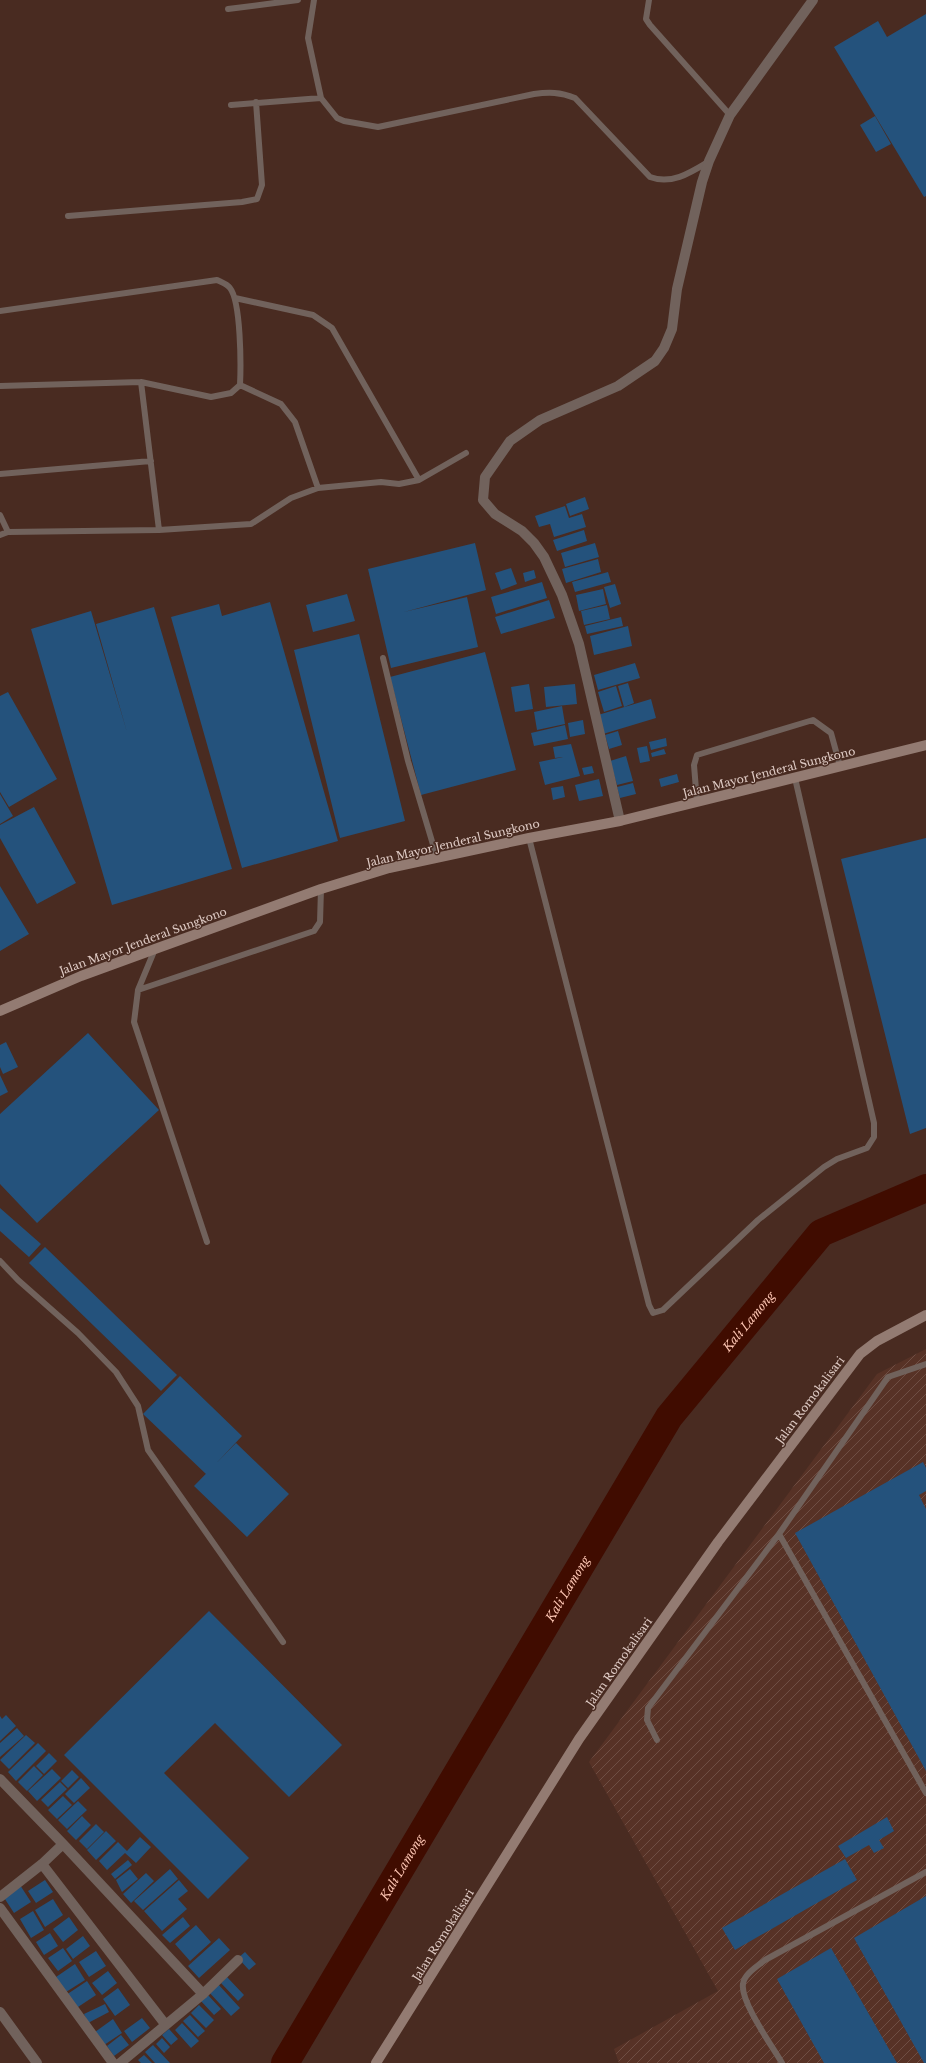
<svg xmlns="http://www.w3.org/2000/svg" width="926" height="2063" font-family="'Libre Baskerville',serif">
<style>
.industrial{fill:url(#industrial-furrows)}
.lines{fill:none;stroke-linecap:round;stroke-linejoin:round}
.river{stroke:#400c00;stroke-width:28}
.building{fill:#24527c}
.lane{stroke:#71625c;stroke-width:6}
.street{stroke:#71625c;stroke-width:10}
.secondary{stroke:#937b72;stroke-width:10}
.labels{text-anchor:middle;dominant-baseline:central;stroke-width:3;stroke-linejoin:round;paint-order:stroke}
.street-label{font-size:11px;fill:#e0ccc6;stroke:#492b21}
.water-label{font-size:12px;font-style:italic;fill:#fcc4b1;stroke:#492b21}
</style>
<defs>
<pattern id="industrial-furrows" width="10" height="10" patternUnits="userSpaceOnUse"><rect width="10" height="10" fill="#573226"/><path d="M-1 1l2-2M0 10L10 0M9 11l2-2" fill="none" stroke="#6f4e44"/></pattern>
</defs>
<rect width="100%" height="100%" fill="#492b21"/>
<path class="industrial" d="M 926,1349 L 926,2063 L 619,2063 L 614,2049 L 718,1991 L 589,1762 L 877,1374 Z"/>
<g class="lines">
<path class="river" id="s1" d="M 285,2063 L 669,1417 L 821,1233 L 926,1188"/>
</g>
<path class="building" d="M 926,14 L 926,196 L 924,197 L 834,47 L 878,21 L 887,37 Z
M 875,116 L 891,144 L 876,152 L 860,125 Z
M 585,497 L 589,509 L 570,516 L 566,504 Z
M 565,506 L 569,518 L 582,514 L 586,527 L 554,537 L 550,524 L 539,527 L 535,516 Z
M 584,530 L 587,541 L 557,551 L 553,540 Z
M 475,543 L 486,590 L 404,612 L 467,597 L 478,647 L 391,668 L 368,569 Z
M 595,543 L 599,557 L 565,567 L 561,553 Z
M 598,559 L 601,572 L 566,583 L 562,569 Z
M 511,568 L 517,584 L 501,590 L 495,573 Z
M 534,570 L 536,578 L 525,582 L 523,573 Z
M 608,572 L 611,582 L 575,592 L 572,582 Z
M 542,582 L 547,598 L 496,614 L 491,597 Z
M 615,584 L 621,604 L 610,608 L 604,587 Z
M 603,589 L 606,604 L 579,611 L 576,595 Z
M 347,594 L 355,621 L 313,632 L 306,605 Z
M 549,600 L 555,618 L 501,634 L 495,617 Z
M 270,602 L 338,841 L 242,868 L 171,617 L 219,604 L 222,616 Z
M 607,605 L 610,619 L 584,625 L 581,611 Z
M 154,607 L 232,869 L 112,905 L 31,629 L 91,611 L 127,732 L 96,624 Z
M 621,617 L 623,626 L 587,634 L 585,626 Z
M 628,626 L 632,646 L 594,655 L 590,636 Z
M 359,634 L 405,821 L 340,838 L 294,650 Z
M 485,652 L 516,770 L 421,795 L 390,677 Z
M 635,663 L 640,678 L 598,690 L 594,675 Z
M 628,683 L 634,703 L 624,707 L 618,686 Z
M 529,684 L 533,709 L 515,712 L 511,687 Z
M 575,684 L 577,704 L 546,707 L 544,687 Z
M 616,686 L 622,706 L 604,712 L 598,692 Z
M 8,692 L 57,779 L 9,807 L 0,792 L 0,696 Z
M 651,699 L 656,718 L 603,734 L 598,715 Z
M 562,706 L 565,724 L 537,730 L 534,712 Z
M 583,720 L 585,734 L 570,737 L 568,723 Z
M 565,725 L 568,739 L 534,746 L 531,733 Z
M 618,731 L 622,745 L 609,749 L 605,735 Z
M 666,738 L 667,746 L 651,750 L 649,742 Z
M 571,744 L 580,776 L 545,785 L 539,762 L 563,757 L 555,758 L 553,747 Z
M 647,746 L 650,761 L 640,763 L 637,748 Z
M 664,749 L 666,754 L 652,757 L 651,753 Z
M 626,756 L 633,781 L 617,785 L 610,761 Z
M 592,766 L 594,773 L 584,775 L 582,768 Z
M 677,774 L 679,782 L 661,787 L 659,779 Z
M 599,779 L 603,796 L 579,801 L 575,785 Z
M 633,783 L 636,794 L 620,798 L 617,787 Z
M 563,786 L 565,797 L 553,800 L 551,788 Z
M 0,794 L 13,816 L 0,824 Z
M 34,807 L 76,883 L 37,904 L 0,838 L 0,825 Z
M 926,838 L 926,1128 L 910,1134 L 841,859 Z
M 0,886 L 29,934 L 0,951 Z
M 88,1033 L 159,1110 L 37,1223 L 0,1184 L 0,1114 Z
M 6,1042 L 18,1067 L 3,1074 L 0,1067 L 0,1045 Z
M 0,1075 L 8,1092 L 0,1096 Z
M 0,1208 L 41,1244 L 29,1257 L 0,1231 Z
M 45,1247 L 177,1375 L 161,1391 L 29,1263 Z
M 180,1376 L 242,1436 L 206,1474 L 143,1414 Z
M 236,1443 L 289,1494 L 247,1537 L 194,1486 Z
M 923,1462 L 926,1468 L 926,1491 L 919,1495 L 926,1509 L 926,1771 L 795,1533 Z
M 209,1611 L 342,1745 L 289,1797 L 215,1723 L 164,1773 L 249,1858 L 208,1899 L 64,1755 Z
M 6,1715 L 16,1726 L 0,1741 L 0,1716 L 2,1719 Z
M 17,1728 L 24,1736 L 0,1757 L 0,1743 Z
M 26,1735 L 35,1743 L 9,1769 L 0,1760 Z
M 38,1743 L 46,1751 L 16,1781 L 8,1772 Z
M 49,1753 L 57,1761 L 44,1774 L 36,1766 Z
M 34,1766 L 43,1775 L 27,1791 L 18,1782 Z
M 52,1769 L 61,1778 L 37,1801 L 28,1791 Z
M 72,1770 L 79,1777 L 68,1788 L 61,1781 Z
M 81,1778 L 90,1788 L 74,1803 L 65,1794 Z
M 60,1782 L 67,1789 L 48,1807 L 41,1800 Z
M 63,1796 L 72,1805 L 57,1819 L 48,1810 Z
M 78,1801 L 87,1810 L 67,1829 L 58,1820 Z
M 82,1816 L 91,1825 L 76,1840 L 67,1831 Z
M 887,1817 L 894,1831 L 879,1840 L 884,1848 L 874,1853 L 869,1845 L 846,1858 L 838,1846 Z
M 96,1824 L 104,1832 L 87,1849 L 79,1841 Z
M 106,1831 L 116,1841 L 96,1860 L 87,1850 Z
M 140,1837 L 151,1847 L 136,1863 L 125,1853 L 107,1870 L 99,1861 L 118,1842 L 127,1851 Z
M 845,1859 L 857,1880 L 735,1950 L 722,1928 Z
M 128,1860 L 132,1865 L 115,1879 L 111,1874 Z
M 130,1869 L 138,1879 L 122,1892 L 116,1880 Z
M 170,1869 L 178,1879 L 143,1910 L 134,1901 Z
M 146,1873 L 154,1881 L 131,1903 L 123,1894 Z
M 45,1880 L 53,1892 L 36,1903 L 28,1891 Z
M 179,1880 L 188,1891 L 178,1899 L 187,1909 L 162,1931 L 144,1911 Z
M 20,1885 L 31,1902 L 14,1913 L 3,1896 Z
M 926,1896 L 926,2063 L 924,2063 L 854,1938 Z
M 53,1899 L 63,1915 L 45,1927 L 35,1910 Z
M 33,1911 L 44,1930 L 31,1938 L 20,1919 Z
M 69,1917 L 78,1930 L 63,1942 L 53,1929 Z
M 183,1917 L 190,1926 L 170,1943 L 162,1935 Z
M 196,1925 L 211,1942 L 190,1961 L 175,1944 Z
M 50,1933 L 58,1946 L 44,1955 L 36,1942 Z
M 83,1936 L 90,1946 L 73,1959 L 66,1949 Z
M 219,1938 L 230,1950 L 199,1978 L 188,1966 Z
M 63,1948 L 72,1961 L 58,1971 L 48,1958 Z
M 831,1948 L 897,2063 L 824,2063 L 777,1979 Z
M 96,1951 L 106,1966 L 89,1977 L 79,1962 Z
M 245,1952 L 256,1964 L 249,1970 L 238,1958 Z
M 75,1964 L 85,1980 L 66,1992 L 56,1977 Z
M 108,1971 L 117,1983 L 102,1995 L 92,1983 Z
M 227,1977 L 244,1995 L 238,2001 L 221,1983 Z
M 87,1981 L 96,1995 L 75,2009 L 66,1995 Z
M 217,1983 L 240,2008 L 231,2016 L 208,1991 Z
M 118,1988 L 130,2005 L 115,2016 L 103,1999 Z
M 207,1994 L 221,2009 L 214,2015 L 200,2000 Z
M 105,2004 L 109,2012 L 88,2023 L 84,2014 Z
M 199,2005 L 214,2020 L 206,2028 L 191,2013 Z
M 190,2015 L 205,2031 L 198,2037 L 183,2021 Z
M 142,2018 L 150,2028 L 132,2042 L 124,2031 Z
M 113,2019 L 122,2033 L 104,2045 L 95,2032 Z
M 182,2023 L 199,2041 L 191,2048 L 175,2030 Z
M 169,2029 L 178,2039 L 171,2045 L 162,2035 Z
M 121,2035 L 129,2045 L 114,2056 L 107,2046 Z
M 162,2038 L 170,2047 L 164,2053 L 156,2044 Z
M 153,2045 L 170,2063 L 155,2063 L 145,2052 Z
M 144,2055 L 152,2063 L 141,2063 L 138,2060 Z"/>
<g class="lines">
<path class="lane" d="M 314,0 L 308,38 L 321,98 L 337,118 L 344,121 L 378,127 L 534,94 C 549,92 560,92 575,98 L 650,177 C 671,185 690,173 708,162
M 649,0 L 646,19 L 650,25 L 730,115
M 228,9 L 298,0
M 231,105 L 321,98
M 68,216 L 242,202 L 257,199 L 262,185 L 256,102
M 235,298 L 313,315 L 332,328 L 419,480
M 0,311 L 217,280 C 221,282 227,284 230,288 C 241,302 241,365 240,385 L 231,393 L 211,397 L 141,382 L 0,386
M 141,382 L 159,530
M 240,385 L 281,404 L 295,422 L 318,488
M 0,474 L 151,461
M 0,515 L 8,532
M 0,535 L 8,532 L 159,530 L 251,524 L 291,498 L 318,488 L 381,482 L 399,484 L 419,480 L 466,453
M 383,658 L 408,761 L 437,858
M 697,802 L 694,765 L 697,755 L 813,720 L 831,733 L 840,766
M 529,838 L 649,1305 L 653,1313 L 663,1310 L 758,1220 L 824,1167 L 837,1159 L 867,1148 L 874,1137 L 874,1123 L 795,778
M 155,949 L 138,990 L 134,1022 L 207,1242
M 138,990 L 314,931 L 320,922 L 321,889
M 0,1261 L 18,1280 L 78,1333 L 116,1372 L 138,1406 L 148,1450 L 283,1642
M 926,1364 L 888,1377 L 779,1534 L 926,1793
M 657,1740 L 647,1720 L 648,1708 L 779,1534
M 782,2063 C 772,2046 740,2001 743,1984 C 744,1974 758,1966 765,1960 L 926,1872"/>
<path class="street" d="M 620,821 L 579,644 L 562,595 L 544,557 L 534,543 L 522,531 L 495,514 L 483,500 L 485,477 L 510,441 L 540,420 L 618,386 L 655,361 L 664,348 L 672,329 L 677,289 L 702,182 L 709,161 L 730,115 L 813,0
M 0,1779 L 63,1844 L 203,1994
M 42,1864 L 165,2024
M 0,1897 L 42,1864 L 63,1844
M 0,1908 L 113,2063
M 0,2012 L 37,2063
M 120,2063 L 203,1994 L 238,1960"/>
<path class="secondary" d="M 0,1011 L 81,976 L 155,949 L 321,889 L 389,868 L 529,838 L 620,821 L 926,745
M 376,2063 L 579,1739 L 718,1542 L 860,1354 L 877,1341 L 926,1315"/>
</g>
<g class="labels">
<g class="street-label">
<text transform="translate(769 772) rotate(-14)">Jalan Mayor Jenderal Sungkono</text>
<text transform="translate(453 843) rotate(-13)">Jalan Mayor Jenderal Sungkono</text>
<text transform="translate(143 941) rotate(-20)">Jalan Mayor Jenderal Sungkono</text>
<text transform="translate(810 1400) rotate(-53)">Jalan Romokalisari</text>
<text transform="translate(619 1662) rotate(-55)">Jalan Romokalisari</text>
<text transform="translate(443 1935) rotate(-58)">Jalan Romokalisari</text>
</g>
<g class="water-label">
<text stroke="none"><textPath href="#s1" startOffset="876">Kali Lamong</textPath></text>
<text stroke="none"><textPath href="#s1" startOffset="552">Kali Lamong</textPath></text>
<text stroke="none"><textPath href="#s1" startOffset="228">Kali Lamong</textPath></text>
</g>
</g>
</svg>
